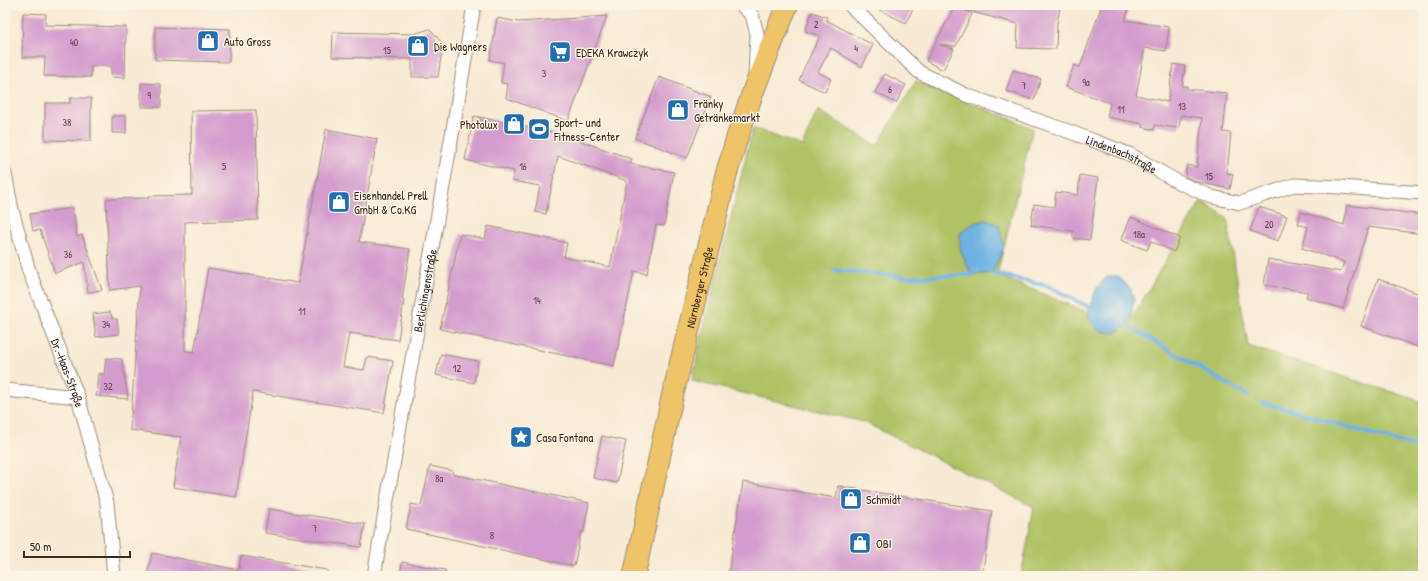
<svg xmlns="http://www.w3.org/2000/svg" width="1428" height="581" font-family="'Patrick Hand',sans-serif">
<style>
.green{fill:#afc265;stroke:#757642}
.water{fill:#6eb2e3;stroke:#546e80}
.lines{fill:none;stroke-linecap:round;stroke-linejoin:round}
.stream{stroke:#6eb2e3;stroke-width:4}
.building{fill:#d49cce}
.street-casing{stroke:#9a8a79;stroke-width:15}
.primary-casing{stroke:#9a8a79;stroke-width:23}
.street{stroke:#fff;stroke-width:13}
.primary{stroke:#efc469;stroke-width:21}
.labels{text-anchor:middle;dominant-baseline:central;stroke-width:3;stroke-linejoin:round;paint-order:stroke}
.number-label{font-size:10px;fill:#61464a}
.poi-label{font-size:12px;fill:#3b2a1e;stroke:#fcf5e5;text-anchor:start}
.street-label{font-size:12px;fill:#3b2a1e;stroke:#fcf5e5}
</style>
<rect width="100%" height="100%" fill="#fcf5e5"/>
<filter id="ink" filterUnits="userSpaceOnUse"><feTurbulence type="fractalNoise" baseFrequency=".025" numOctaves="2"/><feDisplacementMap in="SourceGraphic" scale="8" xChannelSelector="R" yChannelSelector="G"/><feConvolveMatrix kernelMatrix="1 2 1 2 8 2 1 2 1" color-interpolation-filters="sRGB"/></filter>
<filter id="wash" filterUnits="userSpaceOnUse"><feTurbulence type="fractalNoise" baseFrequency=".012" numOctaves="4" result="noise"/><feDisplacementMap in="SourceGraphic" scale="16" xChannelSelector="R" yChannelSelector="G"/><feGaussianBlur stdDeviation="0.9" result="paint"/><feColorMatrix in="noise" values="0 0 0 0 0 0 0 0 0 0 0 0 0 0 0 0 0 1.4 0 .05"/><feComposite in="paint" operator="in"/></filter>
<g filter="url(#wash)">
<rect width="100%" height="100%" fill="#f8ead4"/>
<path class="green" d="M 916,81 L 1033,128 L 997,275 L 1126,328 L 1201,201 L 1227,217 L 1248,346 L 1423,402 L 1423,576 L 1021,576 L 1034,507 L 864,422 L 692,381 L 702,334 L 753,128 L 802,146 L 818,110 L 877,146 Z"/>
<path class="water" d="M 986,220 L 999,225 L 1004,248 L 992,273 L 972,275 L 960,249 L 960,233 L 974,223 Z
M 1108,276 L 1118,276 L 1131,289 L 1134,301 L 1131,316 L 1126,325 L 1115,333 L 1099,331 L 1089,319 L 1089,307 L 1098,286 Z"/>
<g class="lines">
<path class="stream" d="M 834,270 L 905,277 L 972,275
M 992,273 L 1048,286 L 1089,307
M 1126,325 L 1248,396
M 1263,403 L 1290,410 L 1423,449"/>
</g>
<g id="blocks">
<path class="building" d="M 869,5 L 915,5 L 906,23 Z
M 962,5 L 1013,5 L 1060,8 L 1057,23 L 1056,49 L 1017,48 L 1018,24 L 961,9 Z
M 1102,5 L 1130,5 L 1125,20 L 1169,27 L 1166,51 L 1145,48 L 1136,95 L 1168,102 L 1173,64 L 1185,66 L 1182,86 L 1187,86 L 1187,89 L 1227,93 L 1223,132 L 1231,133 L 1227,173 L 1233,174 L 1230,189 L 1197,182 L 1185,176 L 1187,165 L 1197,167 L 1202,118 L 1181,115 L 1179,128 L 1155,125 L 1154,130 L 1142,127 L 1143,124 L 1107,117 L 1110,103 L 1066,87 L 1074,65 L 1080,67 Z
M 955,6 L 972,14 L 956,46 L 940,45 L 954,49 L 943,70 L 926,61 Z
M 812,12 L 827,17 L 826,20 L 873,45 L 862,67 L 831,48 L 818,72 L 831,79 L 825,92 L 799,80 L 806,64 L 820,36 L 805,31 Z
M 23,13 L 46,14 L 45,25 L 126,27 L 125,78 L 111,77 L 111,66 L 91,66 L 91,77 L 44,76 L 45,57 L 22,57 Z
M 607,16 L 568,121 L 506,98 L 508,84 L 501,83 L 504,63 L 490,60 L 497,18 L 518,22 Z
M 155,27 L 230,29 L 229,62 L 155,60 Z
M 430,29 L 443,44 L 438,77 L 412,77 L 412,59 L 332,57 L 333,32 L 413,34 Z
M 1013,70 L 1041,79 L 1034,100 L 1006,91 Z
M 885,74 L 906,85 L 896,103 L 875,92 Z
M 659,77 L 711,97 L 687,158 L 635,138 Z
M 141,83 L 161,84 L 161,107 L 141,107 Z
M 70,98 L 91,98 L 91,141 L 45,140 L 45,103 L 70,103 Z
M 256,110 L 258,220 L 185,222 L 185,351 L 194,352 L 208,268 L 298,283 L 326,129 L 377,139 L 359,242 L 410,249 L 402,300 L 404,300 L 398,340 L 349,333 L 343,367 L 364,370 L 367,357 L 393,361 L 384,413 L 253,392 L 236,497 L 173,487 L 181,437 L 130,430 L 140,286 L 110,290 L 106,199 L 149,198 L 149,196 L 192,195 L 191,111 Z
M 112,116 L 126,116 L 126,133 L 112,133 Z
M 474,116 L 561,134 L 632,159 L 630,164 L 674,172 L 664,226 L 656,225 L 647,274 L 634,271 L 614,366 L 440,329 L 460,234 L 485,239 L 488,226 L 567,243 L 564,257 L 610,267 L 627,181 L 558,156 L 546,214 L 535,212 L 540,186 L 512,181 L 514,171 L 465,160 Z
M 1080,175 L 1098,178 L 1090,240 L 1073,238 L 1073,231 L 1031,225 L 1034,204 L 1054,207 L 1056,192 L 1078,195 Z
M 1347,205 L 1423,215 L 1423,234 L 1368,227 L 1343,309 L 1306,297 L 1308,292 L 1264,285 L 1268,259 L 1341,272 L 1344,262 L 1302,248 L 1308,227 L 1298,224 L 1301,212 L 1344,225 Z
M 1259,207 L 1287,216 L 1278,241 L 1250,231 Z
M 73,208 L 77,237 L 82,235 L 102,290 L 88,292 L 84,262 L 55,273 L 40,230 L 33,231 L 30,214 Z
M 1131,217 L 1180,238 L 1174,252 L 1151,241 L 1147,250 L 1121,240 Z
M 1378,279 L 1423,295 L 1423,349 L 1361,326 Z
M 110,312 L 113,319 L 117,319 L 119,334 L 96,337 L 93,314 Z
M 441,354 L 478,361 L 474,383 L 436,375 Z
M 106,358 L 122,359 L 128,399 L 96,396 L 98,374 L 104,374 Z
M 602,436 L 626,441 L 617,483 L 593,478 Z
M 430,466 L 453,471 L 452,474 L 589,503 L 583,533 L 581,532 L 574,566 L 406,529 L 411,504 L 421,506 Z
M 743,482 L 836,498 L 838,486 L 992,511 L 982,576 L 728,576 Z
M 269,509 L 365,524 L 361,547 L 265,533 Z
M 152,553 L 239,570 L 241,556 L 327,570 L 327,576 L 147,576 Z
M 402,562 L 445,570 L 445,576 L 400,576 Z"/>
</g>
</g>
<g filter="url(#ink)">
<use href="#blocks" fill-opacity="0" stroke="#9a8a79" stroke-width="1"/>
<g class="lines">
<g class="street-casing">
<g id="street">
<path d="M 741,5 L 752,15 L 757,34 L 755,74"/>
<path id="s1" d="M 850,5 L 919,72 L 966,95 L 1065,130 L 1129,154 L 1180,183 L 1212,197 L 1240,203 L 1294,185 L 1340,187 L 1423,193"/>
<path id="s2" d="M 5,174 L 12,210 L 29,271 L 78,397 L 107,503 L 114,576"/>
<path d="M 5,390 L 78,397"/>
<path id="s3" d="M 374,576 C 406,385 443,196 474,5"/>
</g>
</g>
<g class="primary-casing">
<g id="primary">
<path id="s4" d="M 634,576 L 672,398 L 726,175 L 737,138 L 754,89 L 787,5"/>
</g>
</g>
<use href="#street" class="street"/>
<use href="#primary" class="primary"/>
</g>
</g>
<defs>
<g id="shop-square" transform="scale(1.15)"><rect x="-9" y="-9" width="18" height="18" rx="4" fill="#1f6fb2" stroke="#fcf5e5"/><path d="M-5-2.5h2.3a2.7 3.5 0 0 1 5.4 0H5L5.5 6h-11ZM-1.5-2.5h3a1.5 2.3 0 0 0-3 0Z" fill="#fff"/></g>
<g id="supermarket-square" transform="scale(1.15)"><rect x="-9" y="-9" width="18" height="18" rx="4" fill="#1f6fb2" stroke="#fcf5e5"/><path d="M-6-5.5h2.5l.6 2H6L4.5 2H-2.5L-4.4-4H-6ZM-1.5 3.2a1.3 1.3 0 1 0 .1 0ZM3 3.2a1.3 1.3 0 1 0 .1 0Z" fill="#fff"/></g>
<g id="stadium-square" transform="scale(1.15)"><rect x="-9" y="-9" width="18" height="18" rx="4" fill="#1f6fb2" stroke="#fcf5e5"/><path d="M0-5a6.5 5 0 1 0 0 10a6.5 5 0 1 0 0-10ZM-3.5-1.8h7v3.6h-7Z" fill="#fff"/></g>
<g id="sight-square" transform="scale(1.15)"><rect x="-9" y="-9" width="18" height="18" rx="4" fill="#1f6fb2" stroke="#fcf5e5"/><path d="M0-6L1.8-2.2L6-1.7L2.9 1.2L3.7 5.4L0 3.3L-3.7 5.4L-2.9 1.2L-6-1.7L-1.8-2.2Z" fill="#fff"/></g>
</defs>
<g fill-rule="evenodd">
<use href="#shop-square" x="208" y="41"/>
<use href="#shop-square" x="418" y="46"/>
<use href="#supermarket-square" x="560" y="52"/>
<use href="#shop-square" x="678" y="110"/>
<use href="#shop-square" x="514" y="124"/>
<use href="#stadium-square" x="539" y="129"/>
<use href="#shop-square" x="339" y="202"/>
<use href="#sight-square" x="521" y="437"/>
<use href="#shop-square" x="851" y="499"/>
<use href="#shop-square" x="860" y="543"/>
</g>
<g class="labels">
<g class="number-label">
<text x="816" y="24">2</text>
<text x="74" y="42">40</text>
<text x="856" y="48">4</text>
<text x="387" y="50">15</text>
<text x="544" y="73">3</text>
<text x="1086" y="82">9a</text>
<text x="1024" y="85">7</text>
<text x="890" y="89">6</text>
<text x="149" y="95">9</text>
<text x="1182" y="106">13</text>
<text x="1121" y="109">11</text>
<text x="67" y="122">38</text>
<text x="224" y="166">5</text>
<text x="523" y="166">16</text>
<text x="1209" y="176">15</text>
<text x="1269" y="224">20</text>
<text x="1139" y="234">18a</text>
<text x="68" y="254">36</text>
<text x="537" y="300">14</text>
<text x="302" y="311">11</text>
<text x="106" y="324">34</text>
<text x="457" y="368">12</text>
<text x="108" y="386">32</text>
<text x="439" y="478">8a</text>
<text x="315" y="528">7</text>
<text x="492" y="535">8</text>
</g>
<g class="poi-label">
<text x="224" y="41">Auto Gross</text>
<text x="434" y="46">Die Wagners</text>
<text x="576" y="52">EDEKA Krawczyk</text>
<text x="694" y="103">Fränky<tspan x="694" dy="14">Getränkemarkt</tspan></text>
<text x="554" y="122">Sport- und<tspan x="554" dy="14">Fitness-Center</tspan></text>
<text x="498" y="124" text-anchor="end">Photolux</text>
<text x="354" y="195">Eisenhandel Prell<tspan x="354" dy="14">GmbH &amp; Co.KG</tspan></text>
<text x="536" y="437">Casa Fontana</text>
<text x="866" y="499">Schmidt</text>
<text x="876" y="543">OBI</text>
</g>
<g class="street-label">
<text stroke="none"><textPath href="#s1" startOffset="315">Lindenbachstraße</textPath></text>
<text stroke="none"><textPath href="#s4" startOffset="296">Nürnberger Straße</textPath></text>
<text stroke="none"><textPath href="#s3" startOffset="290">Berlichingenstraße</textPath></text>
<text stroke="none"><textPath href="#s2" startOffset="209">Dr.-Haas-Straße</textPath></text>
</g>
</g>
<rect width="1428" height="581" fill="none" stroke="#fcf5e5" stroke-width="20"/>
<path d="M24 551v6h106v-6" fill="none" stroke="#3b2a1e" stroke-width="2"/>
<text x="30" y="551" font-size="12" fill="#3b2a1e" stroke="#fcf5e5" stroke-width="3" paint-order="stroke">50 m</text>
</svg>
